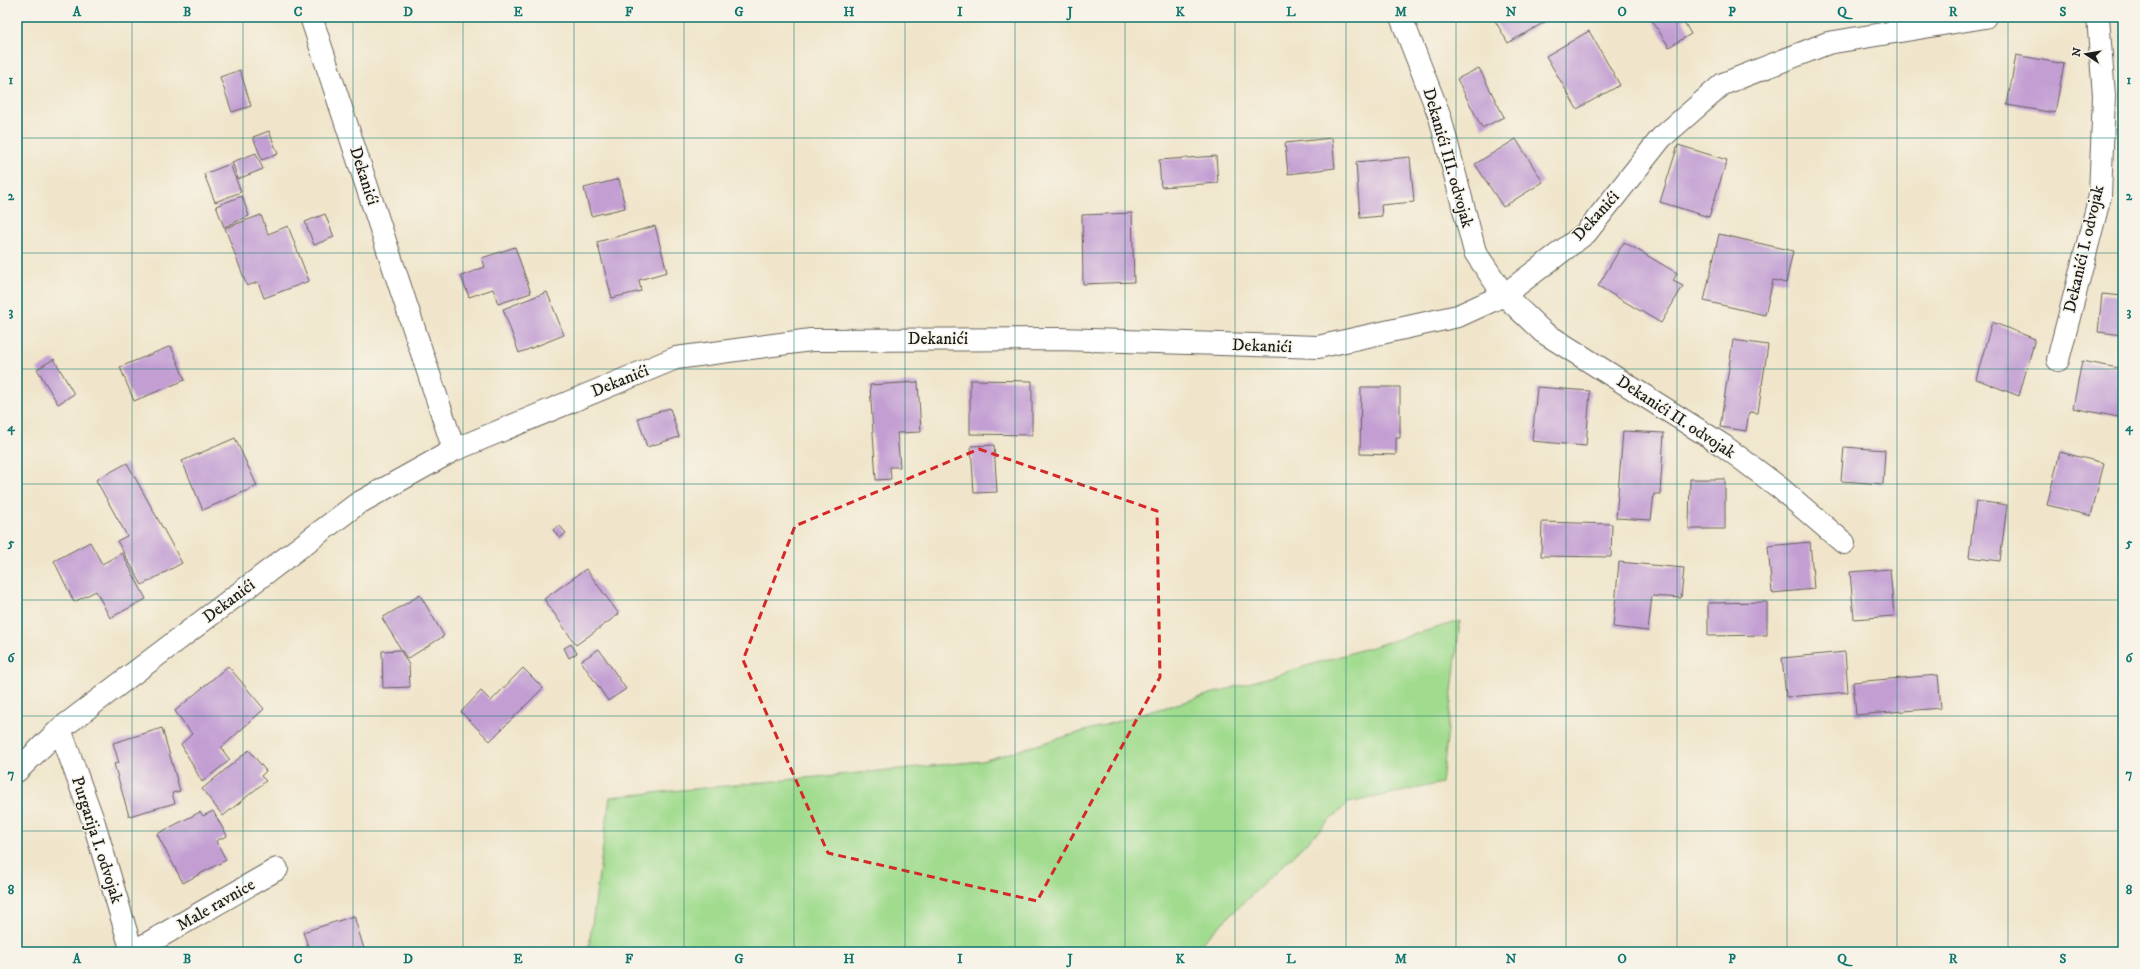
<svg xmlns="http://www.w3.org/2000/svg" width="2140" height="969" font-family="'IM FELL DW Pica',serif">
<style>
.green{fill:#a0db8e;stroke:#5e7c55}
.building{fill:#c29ed3}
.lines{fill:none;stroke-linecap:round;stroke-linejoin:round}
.minor-casing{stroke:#666259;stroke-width:24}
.minor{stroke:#fff;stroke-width:22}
.marked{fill:none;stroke:#d62828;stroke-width:3;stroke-dasharray:8 5;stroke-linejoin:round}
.grid{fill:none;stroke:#0f766e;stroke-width:1;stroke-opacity:0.55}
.labels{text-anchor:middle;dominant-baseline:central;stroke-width:3;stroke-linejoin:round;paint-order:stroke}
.street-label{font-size:17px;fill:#1c1c1c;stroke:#f7f3e8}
.neatline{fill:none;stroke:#0f766e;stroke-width:1.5}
.grid-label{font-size:13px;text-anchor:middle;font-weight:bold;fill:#0f766e}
</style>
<rect width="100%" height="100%" fill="#f7f3e8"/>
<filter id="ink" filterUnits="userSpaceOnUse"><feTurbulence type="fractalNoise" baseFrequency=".025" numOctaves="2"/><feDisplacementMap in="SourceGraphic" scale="8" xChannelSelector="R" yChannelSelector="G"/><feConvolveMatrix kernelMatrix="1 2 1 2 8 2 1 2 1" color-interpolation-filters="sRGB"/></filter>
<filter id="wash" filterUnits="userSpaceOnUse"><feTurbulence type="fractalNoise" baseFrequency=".012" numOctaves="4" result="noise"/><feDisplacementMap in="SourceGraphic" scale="16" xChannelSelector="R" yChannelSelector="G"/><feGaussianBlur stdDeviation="0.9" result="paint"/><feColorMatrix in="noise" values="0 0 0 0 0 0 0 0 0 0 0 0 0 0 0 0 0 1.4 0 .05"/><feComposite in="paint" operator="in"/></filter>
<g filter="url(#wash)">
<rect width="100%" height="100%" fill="#f0e5ca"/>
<path class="green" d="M 1460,621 L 1442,783 L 1348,803 L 1192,952 L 588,952 L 610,797 L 982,761 Z"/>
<g id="blocks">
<path class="building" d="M 1493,17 L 1542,17 L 1545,22 L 1508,43 Z
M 1650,17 L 1688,17 L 1683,20 L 1691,34 L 1669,47 Z
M 1589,31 L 1620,85 L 1577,109 L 1546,56 Z
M 2016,55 L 2064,64 L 2055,113 L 2007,105 Z
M 1479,68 L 1504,117 L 1482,128 L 1457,79 Z
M 240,70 L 251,106 L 232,112 L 220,77 Z
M 269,131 L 278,154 L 262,160 L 253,137 Z
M 1332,138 L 1335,168 L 1288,174 L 1285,143 Z
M 1516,139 L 1543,182 L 1503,207 L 1475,164 Z
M 1678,145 L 1727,160 L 1709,217 L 1660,202 Z
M 256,153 L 263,169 L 238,179 L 232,162 Z
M 1216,156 L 1218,183 L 1161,187 L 1159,160 Z
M 1410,157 L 1414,202 L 1381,205 L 1382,216 L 1360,218 L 1356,162 Z
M 230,164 L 241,192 L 215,202 L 204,174 Z
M 619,179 L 625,208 L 591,216 L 584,188 Z
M 242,196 L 249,216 L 224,227 L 216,206 Z
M 1132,213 L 1134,282 L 1083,284 L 1082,215 Z
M 325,214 L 334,237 L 314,245 L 305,222 Z
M 261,215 L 268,234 L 288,226 L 309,281 L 264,298 L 258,282 L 247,286 L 225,228 Z
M 655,226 L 667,272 L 639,280 L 641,291 L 612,298 L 597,242 Z
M 1719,234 L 1793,251 L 1786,283 L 1773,280 L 1765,315 L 1704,301 Z
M 1624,242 L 1677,273 L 1673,281 L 1683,286 L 1661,323 L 1598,286 Z
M 2122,243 L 2123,243 L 2123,261 L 2119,260 Z
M 515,247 L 531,293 L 498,304 L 493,289 L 469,297 L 461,276 L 485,267 L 482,258 Z
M 547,292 L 564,335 L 519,353 L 503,309 Z
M 2102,294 L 2123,296 L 2123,335 L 2098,332 Z
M 1992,322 L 2035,339 L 2019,396 L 1976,379 Z
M 1733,340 L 1768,345 L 1758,413 L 1749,412 L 1746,431 L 1720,427 Z
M 171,346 L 185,380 L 134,401 L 120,367 Z
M 54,359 L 74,394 L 58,404 L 37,369 Z
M 2082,361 L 2123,369 L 2123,418 L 2073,408 Z
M 970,380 L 1032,381 L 1032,435 L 970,434 Z
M 918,382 L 921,432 L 897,433 L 900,467 L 890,467 L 891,479 L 876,480 L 870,385 Z
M 1361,387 L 1400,387 L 1400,438 L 1396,438 L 1396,455 L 1360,454 Z
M 1537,387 L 1590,391 L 1586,446 L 1532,441 Z
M 670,408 L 679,437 L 647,447 L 638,418 Z
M 1623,431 L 1664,433 L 1660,494 L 1654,494 L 1651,520 L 1616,518 Z
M 235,438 L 257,486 L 203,510 L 182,461 Z
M 994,445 L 997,492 L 974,493 L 971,446 Z
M 1844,447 L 1885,450 L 1883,484 L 1841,481 Z
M 2060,452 L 2104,463 L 2091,516 L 2047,505 Z
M 127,463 L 182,563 L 142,585 L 117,541 L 127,536 L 96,480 Z
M 1690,479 L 1725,479 L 1725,529 L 1689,529 Z
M 1976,501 L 2007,505 L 2000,561 L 1969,557 Z
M 1542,522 L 1612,524 L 1611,557 L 1541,556 Z
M 559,525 L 566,533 L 560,538 L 553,530 Z
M 90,542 L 102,564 L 122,553 L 146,599 L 110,618 L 96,591 L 74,602 L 54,561 Z
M 1810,542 L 1814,589 L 1772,593 L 1768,546 Z
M 1619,562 L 1684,568 L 1681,598 L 1652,596 L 1648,631 L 1613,627 Z
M 586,569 L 619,614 L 576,645 L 544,599 Z
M 1890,569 L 1894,616 L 1854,619 L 1850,572 Z
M 420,595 L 444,636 L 407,659 L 382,618 Z
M 1767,602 L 1767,635 L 1708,636 L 1708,603 Z
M 571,644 L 577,653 L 569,658 L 564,648 Z
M 599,649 L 626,689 L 608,701 L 581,661 Z
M 400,650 L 409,665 L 410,687 L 383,688 L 382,651 Z
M 1845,652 L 1848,692 L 1786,697 L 1782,658 Z
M 228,666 L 264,709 L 221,748 L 230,760 L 202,782 L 181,744 L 192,734 L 175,711 Z
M 523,668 L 543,688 L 490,741 L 461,712 L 481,691 L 491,701 Z
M 1938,675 L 1941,708 L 1856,715 L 1853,682 Z
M 162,728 L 180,791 L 172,793 L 175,803 L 129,816 L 114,764 L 119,763 L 113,743 Z
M 249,750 L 266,771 L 261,776 L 266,781 L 223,816 L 202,789 Z
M 213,811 L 227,836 L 216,841 L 226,860 L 183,883 L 157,834 L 200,812 L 203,816 Z
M 354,916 L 365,952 L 310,952 L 303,932 Z"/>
</g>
</g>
<g filter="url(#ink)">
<use href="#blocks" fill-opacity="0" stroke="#666259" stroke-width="1"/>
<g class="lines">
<g class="minor-casing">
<path id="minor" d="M 311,17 L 454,450
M 1401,17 L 1440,117 L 1475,252 L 1504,295 L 1543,332 L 1724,446 L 1780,488 L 1844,543
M 2058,360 L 2100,196 L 2104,96 L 2098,17
M 60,729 L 94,823 L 132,952
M 17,771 L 60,729 L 357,504 L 454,450 L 676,358 L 811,340 L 1059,339 L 1318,347 L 1458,316 L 1504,295 L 1586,233 L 1661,138 L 1723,84 L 1828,43 L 1985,17
M 133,952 L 277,869"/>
</g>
<use href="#minor" class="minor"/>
</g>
</g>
<path class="marked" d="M 979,449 L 1157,511 L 1160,677 L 1037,901 L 828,853 L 743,660 L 795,526 Z"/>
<path class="grid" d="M 132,17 L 132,952M 243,17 L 243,952M 353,17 L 353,952M 463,17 L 463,952M 574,17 L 574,952M 684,17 L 684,952M 794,17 L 794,952M 905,17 L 905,952M 1015,17 L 1015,952M 1125,17 L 1125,952M 1235,17 L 1235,952M 1346,17 L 1346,952M 1456,17 L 1456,952M 1566,17 L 1566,952M 1677,17 L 1677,952M 1787,17 L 1787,952M 1897,17 L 1897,952M 2008,17 L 2008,952M 17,138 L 2123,138M 17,253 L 2123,253M 17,369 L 2123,369M 17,484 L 2123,484M 17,600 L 2123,600M 17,716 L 2123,716M 17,831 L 2123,831"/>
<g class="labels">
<g class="street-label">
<text transform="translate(1448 158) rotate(74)">Dekanići III. odvojak</text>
<text transform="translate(364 176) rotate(72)">Dekanići</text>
<text transform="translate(1596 216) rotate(-48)">Dekanići</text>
<text transform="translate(2084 249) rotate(-77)">Dekanići I. odvojak</text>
<text x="938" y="339">Dekanići</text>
<text transform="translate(1262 346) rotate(2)">Dekanići</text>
<text transform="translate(620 381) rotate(-22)">Dekanići</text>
<text transform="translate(1676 417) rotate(33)">Dekanići II. odvojak</text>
<text transform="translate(229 601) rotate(-37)">Dekanići</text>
<text transform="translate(97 840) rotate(72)">Purgarija I. odvojak</text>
<text transform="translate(216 905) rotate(-30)">Male ravnice</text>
</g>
</g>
<rect width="2140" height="969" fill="none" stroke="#f7f3e8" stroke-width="44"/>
<g transform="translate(2086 54) rotate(282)" stroke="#f7f3e8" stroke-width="3" paint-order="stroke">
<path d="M0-3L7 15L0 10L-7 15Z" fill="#1c1c1c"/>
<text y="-6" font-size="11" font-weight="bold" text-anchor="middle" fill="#1c1c1c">N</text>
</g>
<rect x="22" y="22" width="2096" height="925" class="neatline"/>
<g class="grid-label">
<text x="77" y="16">A</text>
<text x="187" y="16">B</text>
<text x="298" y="16">C</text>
<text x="408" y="16">D</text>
<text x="518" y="16">E</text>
<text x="629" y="16">F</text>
<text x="739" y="16">G</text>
<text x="849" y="16">H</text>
<text x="960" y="16">I</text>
<text x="1070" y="16">J</text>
<text x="1180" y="16">K</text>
<text x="1291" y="16">L</text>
<text x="1401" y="16">M</text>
<text x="1511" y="16">N</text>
<text x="1622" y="16">O</text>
<text x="1732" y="16">P</text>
<text x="1842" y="16">Q</text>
<text x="1953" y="16">R</text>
<text x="2063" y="16">S</text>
<text x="11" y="84">1</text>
<text x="2129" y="84">1</text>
<text x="11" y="200">2</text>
<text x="2129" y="200">2</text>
<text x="11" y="316">3</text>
<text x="2129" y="316">3</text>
<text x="11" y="431">4</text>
<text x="2129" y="431">4</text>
<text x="11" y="547">5</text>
<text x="2129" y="547">5</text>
<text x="11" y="662">6</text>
<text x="2129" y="662">6</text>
<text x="11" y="778">7</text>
<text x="2129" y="778">7</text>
<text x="11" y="894">8</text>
<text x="2129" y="894">8</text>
<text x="77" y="963">A</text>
<text x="187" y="963">B</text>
<text x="298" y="963">C</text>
<text x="408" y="963">D</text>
<text x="518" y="963">E</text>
<text x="629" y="963">F</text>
<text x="739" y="963">G</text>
<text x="849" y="963">H</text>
<text x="960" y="963">I</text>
<text x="1070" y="963">J</text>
<text x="1180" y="963">K</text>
<text x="1291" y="963">L</text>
<text x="1401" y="963">M</text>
<text x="1511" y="963">N</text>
<text x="1622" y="963">O</text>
<text x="1732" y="963">P</text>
<text x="1842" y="963">Q</text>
<text x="1953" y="963">R</text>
<text x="2063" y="963">S</text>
</g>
</svg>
